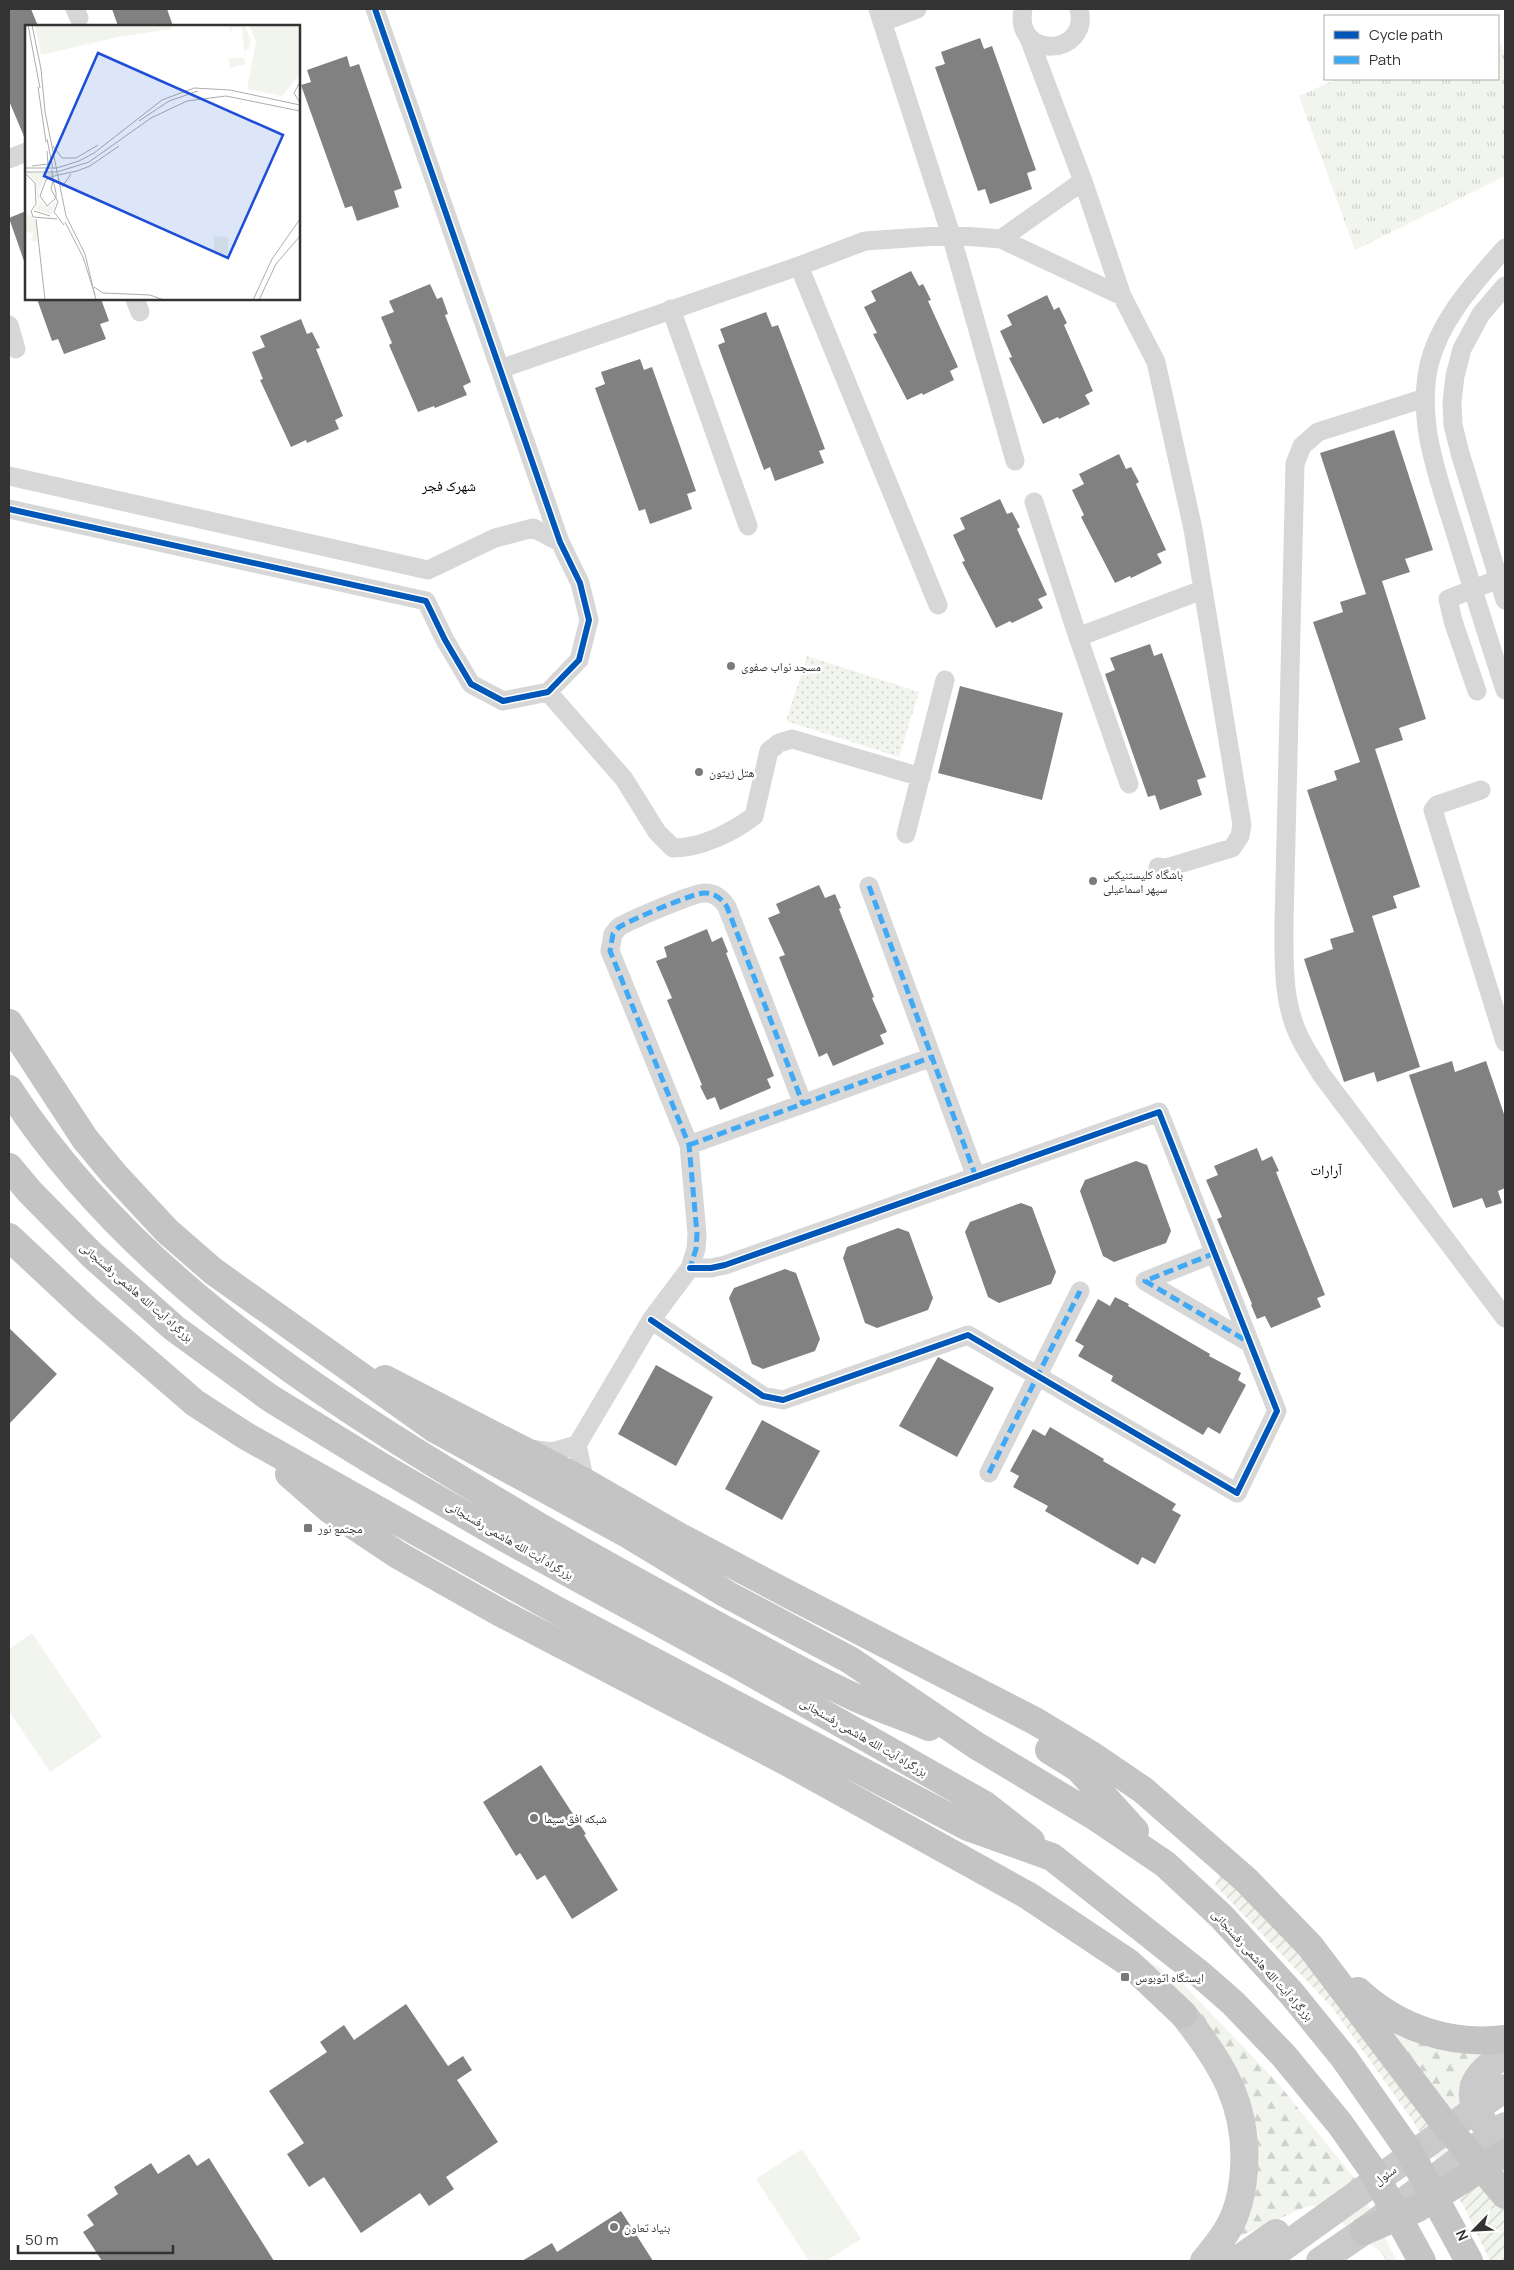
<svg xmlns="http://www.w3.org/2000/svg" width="1514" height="2270" font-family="Manrope,'Noto Naskh Arabic',sans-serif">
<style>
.grass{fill:url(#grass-tufts)}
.forest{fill:url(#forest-firs)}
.park{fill:url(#park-dots)}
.garden{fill:url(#garden-furrows)}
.pitch{fill:#f1f5ed}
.building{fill:#818181}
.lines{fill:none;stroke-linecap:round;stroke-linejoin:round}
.street{stroke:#d7d7d7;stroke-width:19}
.primary{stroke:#cacaca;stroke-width:28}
.highway{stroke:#c4c4c4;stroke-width:28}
.quiet{stroke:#3fa9f5;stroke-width:5;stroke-dasharray:10 5;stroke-linecap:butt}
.cycleway-casing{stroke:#fff;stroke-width:9}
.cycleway{stroke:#0057b8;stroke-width:6}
.poi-dot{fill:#7a7a7a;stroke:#fff;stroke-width:2}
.labels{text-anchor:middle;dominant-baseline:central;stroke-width:5;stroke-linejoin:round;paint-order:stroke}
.poi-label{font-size:12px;fill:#333;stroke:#fff;text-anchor:start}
.street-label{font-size:12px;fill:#333;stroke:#fff}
.neighbourhood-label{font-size:14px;fill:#000;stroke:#fff}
.inset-road{fill:none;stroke:#adadad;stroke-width:1}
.view{fill:#1d4ed8;fill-opacity:0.15;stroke:#1d4ed8;stroke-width:2.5}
.inset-edge{fill:none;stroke:#333;stroke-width:2.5}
</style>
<defs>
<pattern id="grass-tufts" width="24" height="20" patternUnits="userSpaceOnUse" patternTransform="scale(1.25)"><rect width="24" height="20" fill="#f1f5ed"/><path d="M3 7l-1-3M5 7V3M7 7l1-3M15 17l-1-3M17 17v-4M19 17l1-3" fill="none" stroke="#cfd2cc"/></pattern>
<pattern id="forest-firs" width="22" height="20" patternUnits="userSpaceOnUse" patternTransform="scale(1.25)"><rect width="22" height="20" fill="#f1f5ed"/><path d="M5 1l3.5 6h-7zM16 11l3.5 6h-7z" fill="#cfd2cc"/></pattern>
<pattern id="park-dots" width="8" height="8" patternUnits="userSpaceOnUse" patternTransform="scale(1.25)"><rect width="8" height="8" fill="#f1f5ed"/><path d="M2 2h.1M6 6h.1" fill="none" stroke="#cfd2cc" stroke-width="1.8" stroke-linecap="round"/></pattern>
<pattern id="garden-furrows" width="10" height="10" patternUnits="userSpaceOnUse" patternTransform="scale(1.25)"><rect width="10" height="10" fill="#f1f5ed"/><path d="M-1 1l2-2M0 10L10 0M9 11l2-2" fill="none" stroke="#cfd2cc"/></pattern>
</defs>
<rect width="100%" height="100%" fill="#fff"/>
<path class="grass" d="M 1498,38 L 1505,54 L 1505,176 L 1355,250 L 1299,96 L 1337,79 L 1498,79 Z"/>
<path class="forest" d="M 1033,1881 L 1183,1984 L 1277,2082 L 1355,2179 L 1397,2261 L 1386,2261 L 1382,2253 L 1320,2206 L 1308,2206 L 1236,2238 L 1250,2211 L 1258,2134 L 1248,2098 L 1224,2050 L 1036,1888 Z
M 1384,2028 L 1428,2046 L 1459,2053 L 1492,2054 L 1466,2092 L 1451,2123 Z"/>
<path class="park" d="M 807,656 L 919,692 L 899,757 L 786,721 Z"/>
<path class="garden" d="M 1221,1872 L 1336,1993 L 1505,2203 L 1505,2261 L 1490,2261 L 1465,2209 L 1413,2121 L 1331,2006 L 1215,1885 Z"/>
<path class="pitch" d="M 32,1633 L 102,1737 L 50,1772 L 9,1711 L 9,1649 Z
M 802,2149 L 861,2239 L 826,2261 L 809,2261 L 756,2179 Z"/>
<path class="building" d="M 9,9 L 31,9 L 38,26 L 26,26 L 26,141 L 9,101 Z
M 112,9 L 167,9 L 173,26 L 118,26 Z
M 980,38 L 984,49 L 992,46 L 1036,170 L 1027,173 L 1032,189 L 990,204 L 985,189 L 978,191 L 935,67 L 945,64 L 941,52 Z
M 347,56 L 350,67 L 359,64 L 402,188 L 394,191 L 399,207 L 357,221 L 352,206 L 345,208 L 301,85 L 311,82 L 307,70 Z
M 26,211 L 26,261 L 24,261 L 9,218 Z
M 911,271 L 919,286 L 923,284 L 931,300 L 928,301 L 958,367 L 950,371 L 954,380 L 923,395 L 922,393 L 907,400 L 873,334 L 877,333 L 864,307 L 876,301 L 871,291 Z
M 430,284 L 437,299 L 442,297 L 448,314 L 445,315 L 471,382 L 463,386 L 467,395 L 435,408 L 434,406 L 418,412 L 389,345 L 392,343 L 381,317 L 394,312 L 389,301 Z
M 1047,295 L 1054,310 L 1059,307 L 1067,323 L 1064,325 L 1093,391 L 1085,395 L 1090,404 L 1059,419 L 1058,417 L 1043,424 L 1009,358 L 1012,357 L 1000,331 L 1012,325 L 1007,315 Z
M 37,299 L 101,299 L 109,321 L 100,324 L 106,339 L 64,354 L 58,339 L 52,341 Z
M 766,312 L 772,327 L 778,325 L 825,449 L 819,451 L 824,463 L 775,481 L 770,467 L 764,470 L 718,345 L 725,342 L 720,329 Z
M 301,319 L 307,334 L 312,332 L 320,348 L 316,349 L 343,416 L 335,420 L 339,429 L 307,443 L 306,440 L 291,447 L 260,380 L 263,379 L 252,352 L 265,347 L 260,336 Z
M 640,359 L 644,370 L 652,367 L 696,491 L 687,494 L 692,509 L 650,524 L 645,509 L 639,511 L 595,388 L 605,384 L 601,372 Z
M 1394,430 L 1433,550 L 1405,559 L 1410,572 L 1382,581 L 1426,719 L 1399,728 L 1403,740 L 1375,749 L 1420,887 L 1393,896 L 1397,908 L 1372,916 L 1420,1067 L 1377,1082 L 1374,1072 L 1344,1082 L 1304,959 L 1333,949 L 1330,939 L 1354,932 L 1307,790 L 1337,780 L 1334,771 L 1360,762 L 1313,622 L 1343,612 L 1340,602 L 1366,594 L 1320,453 Z
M 1119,454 L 1126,469 L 1131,467 L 1139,482 L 1136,484 L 1166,550 L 1157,554 L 1162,563 L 1131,578 L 1130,576 L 1115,583 L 1081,517 L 1084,515 L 1072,490 L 1084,484 L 1079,474 Z
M 1000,499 L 1007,514 L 1012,512 L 1020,527 L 1017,529 L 1047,595 L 1038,599 L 1043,608 L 1012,623 L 1010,621 L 996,628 L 962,562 L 965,561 L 953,535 L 965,529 L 960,518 Z
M 1150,644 L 1154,656 L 1162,653 L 1206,777 L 1197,780 L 1202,795 L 1160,810 L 1155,795 L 1148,797 L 1105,674 L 1115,670 L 1110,658 Z
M 960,686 L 1063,713 L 1042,800 L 938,773 Z
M 819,885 L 825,898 L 835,894 L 841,908 L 839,909 L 874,997 L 872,998 L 887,1032 L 880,1035 L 884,1044 L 833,1066 L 827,1053 L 819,1057 L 779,957 L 785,955 L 768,918 L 780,913 L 776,904 Z
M 707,929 L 712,942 L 722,937 L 728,952 L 726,953 L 774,1076 L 767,1079 L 771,1088 L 720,1110 L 715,1097 L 707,1100 L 700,1086 L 702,1085 L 667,1000 L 672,998 L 656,961 L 667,957 L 664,947 Z
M 1452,1061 L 1455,1072 L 1486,1061 L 1505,1117 L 1505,1188 L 1498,1191 L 1502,1203 L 1486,1208 L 1482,1198 L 1453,1208 L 1409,1075 Z
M 1257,1148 L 1262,1161 L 1272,1156 L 1279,1171 L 1276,1172 L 1325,1295 L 1317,1298 L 1321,1307 L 1271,1328 L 1265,1316 L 1257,1319 L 1251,1305 L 1252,1304 L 1217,1219 L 1222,1217 L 1206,1180 L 1218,1175 L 1214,1166 Z
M 1136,1161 L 1147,1165 L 1171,1231 L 1166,1243 L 1114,1262 L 1103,1256 L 1080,1191 L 1085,1180 Z
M 1021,1203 L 1032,1207 L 1056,1272 L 1051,1284 L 999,1303 L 988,1297 L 965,1232 L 970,1222 Z
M 898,1228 L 909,1232 L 933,1298 L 928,1310 L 877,1328 L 865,1323 L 843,1258 L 847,1247 Z
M 785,1269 L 796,1273 L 820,1339 L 815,1351 L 763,1369 L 752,1364 L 729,1298 L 734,1288 Z
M 1115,1297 L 1129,1304 L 1128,1306 L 1210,1354 L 1209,1356 L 1241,1373 L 1238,1380 L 1246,1385 L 1220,1434 L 1208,1427 L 1203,1435 L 1111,1381 L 1113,1376 L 1078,1356 L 1084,1346 L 1075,1341 L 1098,1299 L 1110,1306 Z
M 9,1328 L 57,1374 L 9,1424 Z
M 938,1357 L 994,1388 L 957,1457 L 899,1426 Z
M 656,1365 L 713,1397 L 676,1466 L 618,1434 Z
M 762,1420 L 820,1451 L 782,1520 L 725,1489 Z
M 1050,1427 L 1104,1459 L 1103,1461 L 1176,1504 L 1172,1510 L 1181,1515 L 1155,1564 L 1142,1557 L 1138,1565 L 1045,1511 L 1048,1506 L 1013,1487 L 1019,1476 L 1010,1471 L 1033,1429 L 1045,1436 Z
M 541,1765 L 586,1834 L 584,1835 L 618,1890 L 572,1919 L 545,1875 L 537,1880 L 520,1853 L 516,1856 L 483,1802 Z
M 406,2004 L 448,2066 L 463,2056 L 472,2070 L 457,2080 L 498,2142 L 446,2177 L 454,2189 L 429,2206 L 420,2193 L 361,2233 L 324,2177 L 309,2187 L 287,2154 L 304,2143 L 269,2091 L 327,2052 L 320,2042 L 344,2025 L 354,2040 Z
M 189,2154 L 197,2166 L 209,2158 L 274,2261 L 102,2261 L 83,2232 L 94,2225 L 87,2215 L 118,2194 L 114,2187 L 151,2163 L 158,2174 Z
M 621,2211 L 653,2261 L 522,2261 L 552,2243 L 557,2252 Z"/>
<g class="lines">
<path class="street" d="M 75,9 L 79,18
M 878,9 L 951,235 L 1015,461
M 1023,9 C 1013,61 1091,56 1079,9
M 882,22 L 917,9
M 9,159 L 26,152
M 1083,181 L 1122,296
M 1001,239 L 1083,181 L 1028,36
M 1505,248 C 1475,282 1440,319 1429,365 C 1416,423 1439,479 1456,535 C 1472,587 1488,638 1505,690
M 799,266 L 938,605
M 1505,286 L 1481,314 L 1462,349 L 1455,376 L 1452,402 L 1453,425 L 1460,453 L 1505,600
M 135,299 L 140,312
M 671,309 L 748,526
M 9,325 L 16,349
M 500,369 L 799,266 L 865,241 L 951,235 L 1001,239 L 1122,296 L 1156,362 L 1193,529 L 1242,825 L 1240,836 L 1232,848 L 1166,868 L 1158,867
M 1425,398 L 1318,432 L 1302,446 L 1295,464 L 1284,922 C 1284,962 1282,1004 1301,1040 C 1307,1052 1315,1063 1321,1074 L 1505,1318
M 9,476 L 428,570 L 495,538 L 533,528 L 560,542
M 1034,502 L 1078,637 L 1202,590
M 9,509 L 426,601 L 445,640 L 471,684 L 503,701 L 548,692 L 579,660 L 589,620 L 580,583 L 560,542 L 375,9
M 1078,637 L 1129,784
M 1477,691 L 1453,621 L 1448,599 L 1499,579
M 548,692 L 624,779 L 657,832 L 673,848 C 701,848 731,833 754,816 L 769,751 L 779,743 L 792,739 L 921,777
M 1481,790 L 1437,805 L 1433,810 L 1505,1042
M 906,834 L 945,680
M 869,886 L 976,1177
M 689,1145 L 932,1057
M 1215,1253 L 1145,1281 L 1250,1343
M 651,1320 L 763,1396 L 783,1400 L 968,1335 L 1237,1493 L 1277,1411 L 1159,1112 L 725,1265 L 711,1268 L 690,1268
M 530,1449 L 552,1452 L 577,1445
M 989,1473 L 1080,1291
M 585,1482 L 577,1445 L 651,1320 L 690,1268 L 696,1249 L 697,1234 L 689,1145 L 610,951 L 613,934 L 619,927 C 631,920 695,892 705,893 C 715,893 722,899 727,907 L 803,1104"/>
<path class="primary" d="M 1183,2014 C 1222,2063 1248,2105 1244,2169 C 1243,2185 1241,2199 1235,2214 C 1229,2231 1216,2247 1204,2261
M 1484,2123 C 1461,2091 1476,2072 1505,2055
M 1236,2261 L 1276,2233
M 1264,2261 L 1505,2088
M 1320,2261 L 1364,2231 L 1505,2126"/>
<path class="highway" d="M 9,1023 L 85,1139 L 114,1174 L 167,1231 L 213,1271 L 435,1429 L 629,1535 L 728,1595 L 850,1660 L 977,1746 L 1094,1816 L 1165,1864 L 1221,1916 L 1292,1994 L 1344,2058 L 1409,2151 L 1469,2261
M 9,1089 C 134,1282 336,1406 530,1521 C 594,1559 659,1594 724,1629 C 766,1651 807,1675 850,1695 C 875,1707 903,1716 929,1727
M 9,1167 L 30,1192 L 92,1255 L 174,1328 L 270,1398 L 379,1465 L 503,1537 L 743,1668 L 985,1805 L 1031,1841
M 9,1237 L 86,1309 L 195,1403 L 246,1436 L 558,1611 L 968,1827 L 1052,1857 L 1201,1975 L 1233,2003 L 1284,2056 L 1340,2124 L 1371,2168 L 1422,2261
M 385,1379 L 585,1482 L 682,1538 L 790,1595 L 1035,1721 L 1093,1756 L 1143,1790 L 1246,1880 L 1310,1946 L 1447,2127 L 1505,2195
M 289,1474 L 329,1509 L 398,1555 L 499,1612 L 787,1762 L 1027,1895 L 1129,1963 L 1183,2014
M 1049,1750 L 1078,1768 L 1135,1831
M 1358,1991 C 1398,2028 1451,2046 1505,2039
M 1364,2231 L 1418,2208 L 1505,2153"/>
<path class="quiet" d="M 869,886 L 976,1177
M 689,1145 L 932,1057
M 1215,1253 L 1145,1281 L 1250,1343
M 693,1268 L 690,1268 L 696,1249 L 697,1234 L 689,1145 L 610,951 L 613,934 L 619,927 C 631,920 695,892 705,893 C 715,893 722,899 727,907 L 803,1104
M 989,1473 L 1080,1291"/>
<g class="cycleway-casing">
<path id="cycleway" d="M 9,509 L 426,601 L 445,640 L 471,684 L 503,701 L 548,692 L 579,660 L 589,620 L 580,583 L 560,542 L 375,9
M 651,1320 L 763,1396 L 783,1400 L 968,1335 L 1237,1493 L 1277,1411 L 1159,1112 L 725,1265 L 711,1268 L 690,1268"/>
</g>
<use href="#cycleway" class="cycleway"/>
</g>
<g class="poi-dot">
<circle cx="731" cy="666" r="5"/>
<circle cx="699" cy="772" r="5"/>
<circle cx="1093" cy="881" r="5"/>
<rect x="303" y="1523" width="10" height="10" rx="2.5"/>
<circle cx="534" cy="1818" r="5"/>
<rect x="1120" y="1972" width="10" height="10" rx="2.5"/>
<circle cx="614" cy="2227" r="5"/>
</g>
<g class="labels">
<g class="poi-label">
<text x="741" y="666">مسجد نواب صفوی</text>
<text x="709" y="772">هتل زیتون</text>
<text x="1103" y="874">باشگاه کلیستنیکس<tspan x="1103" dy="14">سپهر اسماعیلی</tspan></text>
<text x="318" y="1528">مجتمع نور</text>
<text x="544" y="1818">شبکه افق سیما</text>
<text x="1135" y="1977">ایستگاه اتوبوس</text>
<text x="624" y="2227">بنیاد تعاون</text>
</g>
<g class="street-label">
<text transform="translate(137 1292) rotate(41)">بزرگراه آیت الله هاشمی رفسنجانی</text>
<text transform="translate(510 1540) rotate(30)">بزرگراه آیت الله هاشمی رفسنجانی</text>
<text transform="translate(864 1737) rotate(30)">بزرگراه آیت الله هاشمی رفسنجانی</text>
<text transform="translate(1263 1965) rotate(48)">بزرگراه آیت الله هاشمی رفسنجانی</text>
<text transform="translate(1385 2175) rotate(-36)">سئول</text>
</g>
<g class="neighbourhood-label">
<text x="449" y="485">شهرک فجر</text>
<text x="1326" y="1169">آرارات</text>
</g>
</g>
<g transform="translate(25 25)">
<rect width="275" height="275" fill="#fff"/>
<path d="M 219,0 L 226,15 L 224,23 L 219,26 L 217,1 L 207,3 L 205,9 L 204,2 ZM 218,32 L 221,39 L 205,43 L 204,34 ZM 189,211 L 203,212 L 203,230 L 189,230 Z" fill="#f1f5ed"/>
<path d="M 2,188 L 12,197 L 12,217 L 6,216 L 8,208 L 0,207 Z" fill="#f1f5ed"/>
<path d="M 2,148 L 34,148 L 18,157 L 14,166 L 14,175 L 19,181 L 27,181 L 32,175 L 26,190 L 10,184 L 14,180 L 10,156 Z" fill="#f1f5ed"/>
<path d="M 10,0 L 147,0 L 146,4 L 93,12 L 16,30 ZM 224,0 L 275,0 L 275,49 L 257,71 L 222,64 L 231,17 Z" fill="#f1f5ed"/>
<path class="inset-road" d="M 3,0 L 15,63M 7,0 L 16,44 L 20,87 L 41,191 L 60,229 L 71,275M 275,57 L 269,68 L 275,78M 13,62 L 21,117M 114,96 L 144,76 L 173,66M 22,114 L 28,144M 28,121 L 37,133 L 51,133M 51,133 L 73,120M 7,141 L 23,139 L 22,126M 0,143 L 32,143 L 54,136 L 69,128 L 137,75 L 169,63 L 205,65 L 275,80M 27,145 L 27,148 L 28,154 L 31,168 L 31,173 L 22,181 L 15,171 L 21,155 L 26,152 L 33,150 L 52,146 L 65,141 L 94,121M 0,147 L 32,147 L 64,137 L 126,93 L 162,76 L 201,71 L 275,86M 0,148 L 10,158 L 11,179 L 6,186 L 8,192 L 32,194M 28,155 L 26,164 L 33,177 L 29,187 L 39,200M 37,162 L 46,149M 9,186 L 25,191M 11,194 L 20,275M 40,197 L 58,232 L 70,270M 69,262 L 78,268 L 125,270 L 139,275M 228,275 L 247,234 L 275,194M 234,275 L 251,239 L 275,211"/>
<path class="view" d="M 73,28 L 258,110 L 203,233 L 19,151 Z"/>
<rect width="275" height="275" class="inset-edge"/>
</g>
<rect width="1514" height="2270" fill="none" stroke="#333333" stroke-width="20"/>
<rect x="1324" y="15" width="175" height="65" fill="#ffffff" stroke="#adadad"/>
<rect x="1334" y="31" width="25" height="8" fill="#0057b8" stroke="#adadad"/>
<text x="1369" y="40" font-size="15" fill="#333333">Cycle path</text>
<rect x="1334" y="56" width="25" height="8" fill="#3fa9f5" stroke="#adadad"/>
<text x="1369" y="65" font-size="15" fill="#333333">Path</text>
<g transform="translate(1474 2230) rotate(246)" stroke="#ffffff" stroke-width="4" paint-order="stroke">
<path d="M0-4L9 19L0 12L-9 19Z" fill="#333333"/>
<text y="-8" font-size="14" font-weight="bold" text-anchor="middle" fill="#333333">N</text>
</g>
<path d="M18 2245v8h155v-8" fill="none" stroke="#333333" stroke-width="2.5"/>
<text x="25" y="2245" font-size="15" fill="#333333" stroke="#ffffff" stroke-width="4" paint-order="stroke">50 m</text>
</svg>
